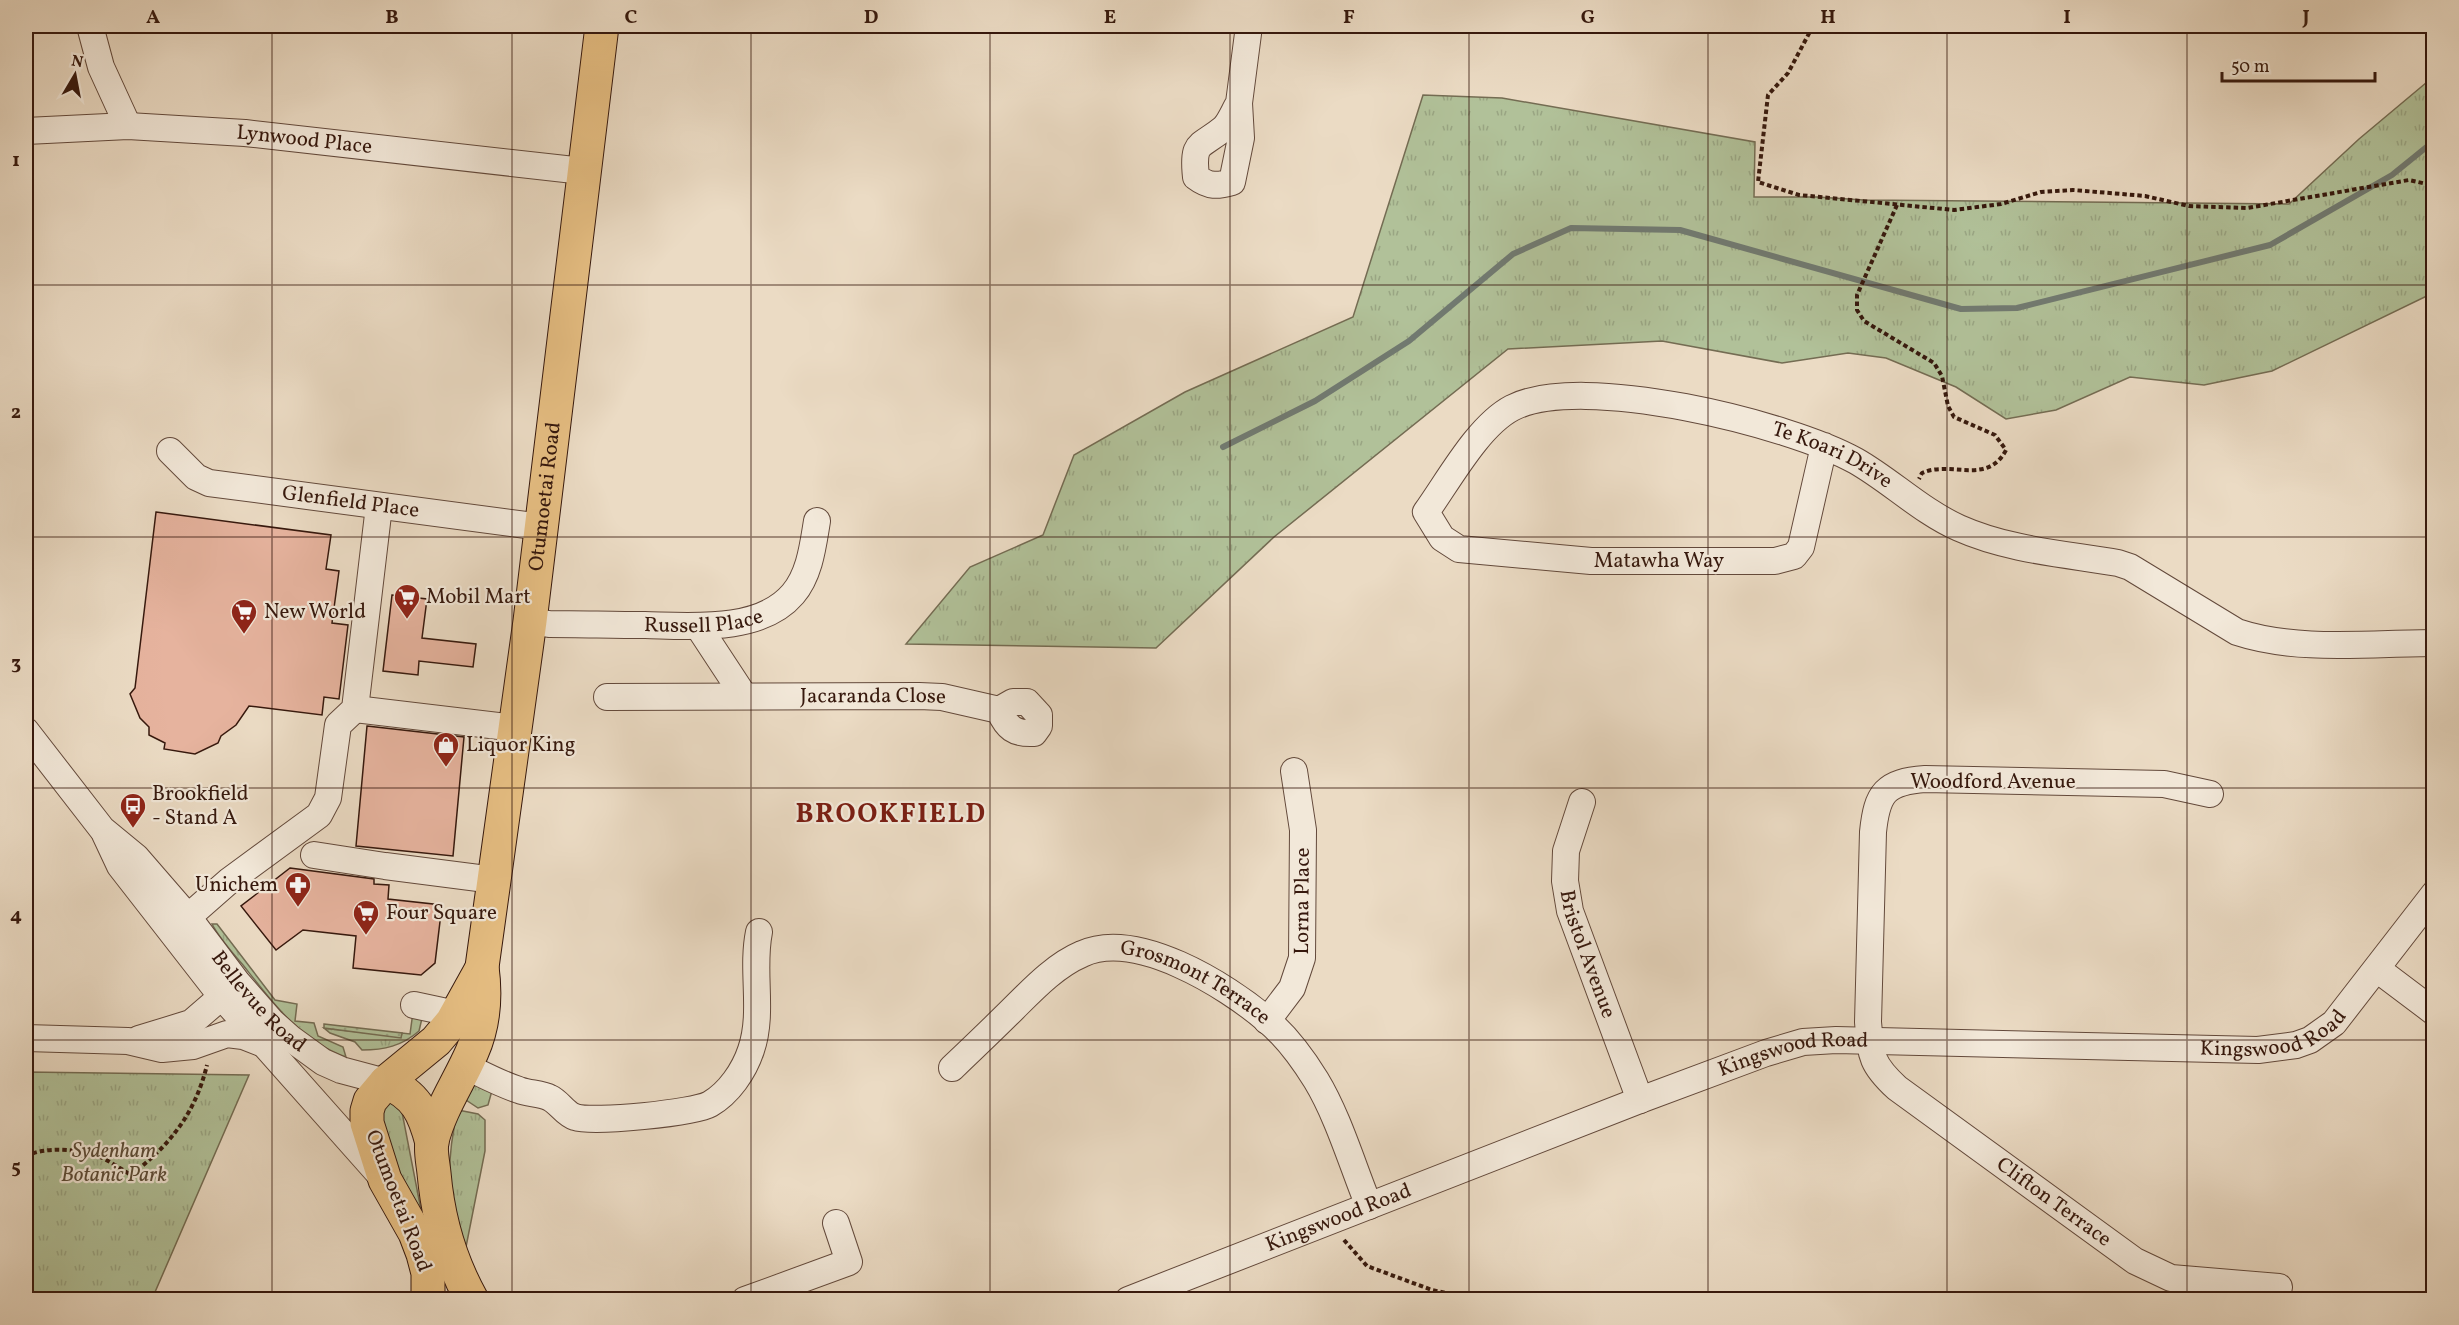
<svg xmlns="http://www.w3.org/2000/svg" width="2459" height="1325" font-family="Vollkorn,serif">
<style>
.grass{fill:url(#grass-tufts);stroke:#746c53;stroke-width:1.5}
.garden{fill:url(#garden-dots);stroke:#746c53;stroke-width:1.5}
.lines{fill:none;stroke-linecap:round;stroke-linejoin:round}
.stream{stroke:#717a71;stroke-width:6}
.building{fill:#e6b39e;stroke:#36180d;stroke-width:1.5}
.minor-casing{stroke:#63493b;stroke-width:28}
.major-casing{stroke:#36180d;stroke-width:35}
.path{stroke:#36180d;stroke-width:4;stroke-dasharray:4.5 3;stroke-linecap:butt}
.minor{stroke:#f2e8d9;stroke-width:26}
.major{stroke:#e6be82;stroke-width:33}
.grid{fill:none;stroke:#36180d;stroke-width:1.5;stroke-opacity:0.55}
.labels{text-anchor:middle;dominant-baseline:central;stroke-width:4.5;stroke-linejoin:round;paint-order:stroke}
.street-label{font-size:21px;fill:#36180d;stroke:#f2e8d9}
.poi-label{font-size:21px;fill:#36180d;stroke:#f2e8d9;text-anchor:start}
.park-label{font-size:21px;font-style:italic;fill:#5b4b37;stroke:#f2e8d9}
.district-label{font-size:27px;font-weight:bold;letter-spacing:1.5px;fill:#7a1f14;stroke:#f2e8d9}
.neatline{fill:none;stroke:#36180d;stroke-width:2}
.grid-label{font-size:20px;text-anchor:middle;font-weight:bold;fill:#36180d}
</style>
<defs>
<pattern id="grass-tufts" width="24" height="20" patternUnits="userSpaceOnUse" patternTransform="scale(1.5)"><rect width="24" height="20" fill="#b1c199"/><path d="M3 7l-1-3M5 7V3M7 7l1-3M15 17l-1-3M17 17v-4M19 17l1-3" fill="none" stroke="#99a583"/></pattern>
<pattern id="garden-dots" width="8" height="8" patternUnits="userSpaceOnUse" patternTransform="scale(1.5)"><rect width="8" height="8" fill="#b1c199"/><path d="M2 2h.1M6 6h.1" fill="none" stroke="#99a583" stroke-width="1.8" stroke-linecap="round"/></pattern>
</defs>
<rect width="100%" height="100%" fill="#ebdbc4"/>
<filter id="stains"><feTurbulence type="fractalNoise" baseFrequency=".00333" numOctaves="4"/><feColorMatrix values="0 0 0 0 .2 0 0 0 0 .09 0 0 0 0 .02 0 0 0 .5 -.17"/></filter>
<radialGradient id="worn" r=".72"><stop offset=".6" stop-color="#630" stop-opacity="0"/><stop offset="1" stop-color="#630" stop-opacity=".3"/></radialGradient>
<path class="grass" d="M 2433,77 L 2433,293 L 2272,371 L 2204,385 L 2130,377 L 2056,410 L 2006,419 L 1956,387 L 1886,358 L 1848,353 L 1782,363 L 1662,341 L 1508,349 L 1274,537 L 1156,648 L 906,644 L 970,567 L 1043,535 L 1074,455 L 1185,392 L 1353,317 L 1423,95 L 1502,98 L 1755,142 L 1754,197 L 1817,197 L 1864,200 L 2289,204 L 2359,139 Z
M 212,924 L 217,924 L 275,1000 L 297,1004 L 295,1021 L 314,1023 L 318,1036 L 343,1047 L 346,1057 C 300,1041 272,1002 243,965 C 232,952 220,939 212,924 Z
M 413,1012 L 423,1014 L 419,1031 C 402,1046 384,1050 362,1050 L 355,1042 L 330,1033 L 324,1028 L 401,1037 L 402,1033 L 410,1034 Z
M 26,1072 L 249,1075 L 152,1299 L 26,1299 Z
M 469,1083 L 493,1087 L 488,1105 L 478,1108 L 463,1098 Z
M 389,1099 L 402,1112 L 422,1215 L 387,1148 L 378,1108 Z
M 458,1110 L 478,1114 L 485,1120 L 485,1151 L 465,1252 C 444,1212 447,1153 458,1110 Z"/>
<path class="garden" d="M 324,1024 L 402,1033 L 401,1038 L 324,1028 Z"/>
<g class="lines">
<path class="stream" d="M 1223,447 L 1315,401 L 1409,341 L 1513,254 L 1571,228 L 1680,230 L 1961,309 L 2017,308 L 2270,245 L 2392,175 L 2434,141"/>
</g>
<path class="building" d="M 156,512 L 331,535 L 326,569 L 339,571 L 332,623 L 348,625 L 339,699 L 324,697 L 322,715 L 249,706 L 236,725 L 221,736 L 218,743 L 195,754 L 164,749 L 165,743 L 149,735 L 149,727 L 140,718 L 130,694 L 135,688 Z
M 392,595 L 427,599 L 422,638 L 476,644 L 473,667 L 419,661 L 418,675 L 383,671 Z
M 367,726 L 464,737 L 453,856 L 356,846 Z
M 290,868 L 374,879 L 374,884 L 389,885 L 388,899 L 442,905 L 435,963 L 421,975 L 353,968 L 356,936 L 303,930 L 276,950 L 241,906 Z"/>
<g class="lines">
<g class="minor-casing">
<g id="minor">
<path d="M 90,26 L 101,67 L 128,126"/>
<path d="M 1239,103 C 1234,111 1230,122 1224,128 C 1200,148 1192,140 1196,177 C 1209,187 1218,186 1232,182 L 1241,138 L 1239,103 L 1249,26"/>
<path id="s1" d="M 26,131 L 128,126 L 245,133 L 583,171"/>
<path id="s2" d="M 1824,446 L 1801,547 L 1794,556 L 1775,561 L 1591,561 L 1459,549 L 1442,538 L 1426,512 C 1449,480 1478,426 1512,408 C 1581,372 1790,424 1856,461 C 1891,481 1921,511 1959,528 C 2008,550 2065,554 2118,563 L 2130,567 L 2237,632 C 2297,652 2371,643 2434,643"/>
<path id="s3" d="M 170,451 L 196,477 L 209,483 L 541,527"/>
<path id="s4" d="M 530,621 L 549,624 C 581,624 613,625 645,625 C 691,626 760,633 793,594 C 810,574 813,545 817,521"/>
<path d="M 698,626 L 744,696"/>
<path id="s5" d="M 607,697 L 919,696 L 942,697 L 999,710 L 1013,702 L 1027,702 L 1039,715 L 1039,726 L 1034,733 C 1014,734 1007,728 999,710"/>
<path d="M 355,709 L 516,728"/>
<path id="s6" d="M 26,731 L 102,829 L 136,857 L 188,917 L 237,982 L 272,1022 L 290,1038 L 323,1062 L 341,1070 L 386,1082"/>
<path id="s7" d="M 2210,794 L 2164,784 L 1925,779 C 1885,782 1877,793 1873,832 L 1868,1022 C 1871,1056 1871,1064 1897,1088 L 2135,1261 L 2171,1278 L 2279,1287"/>
<path id="s8" d="M 1582,802 L 1566,851 L 1565,881 L 1570,911 L 1640,1100"/>
<path d="M 105,834 L 120,866 L 222,997 L 381,1176"/>
<path d="M 314,855 L 385,866 L 494,880"/>
<path d="M 188,917 L 229,881 L 319,815 L 328,798 L 338,725 L 355,709 L 379,506"/>
<path d="M 2377,969 L 2434,1012"/>
<path d="M 414,1005 L 456,1014"/>
<path id="s9" d="M 1267,1021 L 1292,988 L 1302,958 L 1303,830 L 1294,771"/>
<path d="M 26,1038 L 128,1041 L 162,1049 L 193,1046 L 227,1034 L 243,1036 L 261,1043"/>
<path d="M 139,1039 L 191,1023 L 235,985"/>
<path d="M 465,1066 C 482,1074 500,1084 519,1090 C 529,1094 541,1093 550,1098 C 559,1102 565,1114 575,1117 C 593,1123 694,1113 710,1104 C 729,1093 744,1071 751,1050 C 764,1012 751,971 759,932"/>
<path id="s10" d="M 952,1068 C 973,1048 994,1028 1014,1008 C 1034,988 1056,965 1082,954 C 1136,929 1226,985 1267,1020 C 1286,1036 1303,1059 1316,1080 C 1338,1116 1353,1167 1369,1206"/>
<path d="M 745,1300 L 849,1262 L 836,1223"/>
<path id="s11" d="M 1128,1300 L 1640,1100 L 1766,1053 L 1803,1042 L 1836,1040 L 2258,1050 L 2296,1045 L 2310,1040 L 2334,1023 L 2434,894"/>
</g>
</g>
<g class="major-casing">
<g id="major">
<path d="M 386,1082 C 416,1095 424,1112 432,1143"/>
<path d="M 428,1300 L 428,1273 L 423,1254 L 415,1233 L 385,1180 L 367,1123 L 367,1111 L 370,1101 L 386,1082 L 436,1041 L 452,1022 L 482,968"/>
<path id="s12" d="M 472,1300 C 449,1259 438,1219 434,1173 C 433,1163 430,1150 432,1141 C 440,1109 459,1082 472,1052 C 484,1025 486,996 482,967 L 530,621 L 602,26"/>
</g>
</g>
<path class="path" d="M 1813,26 L 1788,73 L 1768,95 L 1758,182 L 1799,195 L 1954,210 L 2001,204 L 2041,192 L 2073,190 L 2145,196 L 2189,206 L 2247,208 L 2409,180 L 2427,184 L 2434,191
M 1897,205 L 1857,295 L 1857,310 L 1864,321 L 1934,363 L 1942,376 L 1948,406 L 1954,417 L 1995,435 L 2006,450 C 1987,486 1951,460 1922,473 L 1919,479
M 26,1157 C 41,1146 80,1149 98,1156 C 110,1161 121,1169 131,1175 C 170,1145 195,1114 207,1065
M 1344,1240 L 1367,1266 L 1432,1290 L 1478,1300"/>
<use href="#minor" class="minor"/>
<use href="#major" class="major"/>
</g>
<path class="grid" d="M 272,26 L 272,1300M 512,26 L 512,1300M 751,26 L 751,1300M 990,26 L 990,1300M 1230,26 L 1230,1300M 1469,26 L 1469,1300M 1708,26 L 1708,1300M 1947,26 L 1947,1300M 2187,26 L 2187,1300M 26,285 L 2434,285M 26,537 L 2434,537M 26,788 L 2434,788M 26,1040 L 2434,1040"/>
<defs>
<g id="supermarket-pin" transform="scale(1.35)"><path d="M0 17L-7.5 6A9.5 9.5 0 1 1 7.5 6Z" fill="#8f2418" stroke="#f2e8d9"/><path d="M-6-5.5h2.5l.6 2H6L4.5 2H-2.5L-4.4-4H-6ZM-1.5 3.2a1.3 1.3 0 1 0 .1 0ZM3 3.2a1.3 1.3 0 1 0 .1 0Z" fill="#fff"/></g>
<g id="shop-pin" transform="scale(1.35)"><path d="M0 17L-7.5 6A9.5 9.5 0 1 1 7.5 6Z" fill="#8f2418" stroke="#f2e8d9"/><path d="M-5-2.5h2.3a2.7 3.5 0 0 1 5.4 0H5L5.5 6h-11ZM-1.5-2.5h3a1.5 2.3 0 0 0-3 0Z" fill="#fff"/></g>
<g id="bus-pin" transform="scale(1.35)"><path d="M0 17L-7.5 6A9.5 9.5 0 1 1 7.5 6Z" fill="#8f2418" stroke="#f2e8d9"/><path d="M-5-6H5V4H4V6H2V4H-2V6H-4V4H-5ZM-3.5-4V0h7V-4ZM-3.5 1.2v1.5H-2V1.2ZM2 1.2v1.5H3.5V1.2Z" fill="#fff"/></g>
<g id="pharmacy-pin" transform="scale(1.35)"><path d="M0 17L-7.5 6A9.5 9.5 0 1 1 7.5 6Z" fill="#8f2418" stroke="#f2e8d9"/><path d="M-2-6h4v4h4v4h-4v4h-4v-4h-4v-4h4Z" fill="#fff"/></g>
</defs>
<g fill-rule="evenodd">
<use href="#supermarket-pin" x="407" y="597"/>
<use href="#supermarket-pin" x="244" y="612"/>
<use href="#shop-pin" x="446" y="745"/>
<use href="#bus-pin" x="133" y="806"/>
<use href="#pharmacy-pin" x="298" y="885"/>
<use href="#supermarket-pin" x="366" y="913"/>
</g>
<g class="labels">
<g class="street-label">
<text stroke="none"><textPath href="#s1" startOffset="279">Lynwood Place</textPath></text>
<text stroke="none"><textPath href="#s2" startOffset="969">Te Koari Drive</textPath></text>
<text stroke="none"><textPath href="#s12" startOffset="825">Otumoetai Road</textPath></text>
<text stroke="none"><textPath href="#s3" startOffset="194">Glenfield Place</textPath></text>
<text x="1659" y="561">Matawha Way</text>
<text stroke="none"><textPath href="#s4" startOffset="174">Russell Place</textPath></text>
<text stroke="none"><textPath href="#s5" startOffset="266">Jacaranda Close</textPath></text>
<text x="1993" y="782">Woodford Avenue</text>
<text stroke="none"><textPath href="#s9" startOffset="130">Lorna Place</textPath></text>
<text stroke="none"><textPath href="#s8" startOffset="158">Bristol Avenue</textPath></text>
<text stroke="none"><textPath href="#s10" startOffset="296">Grosmont Terrace</textPath></text>
<text stroke="none"><textPath href="#s6" startOffset="358">Bellevue Road</textPath></text>
<text stroke="none"><textPath href="#s11" startOffset="1197">Kingswood Road</textPath></text>
<text stroke="none"><textPath href="#s11" startOffset="711">Kingswood Road</textPath></text>
<text transform="translate(398 1201) rotate(69)">Otumoetai Road</text>
<text stroke="none"><textPath href="#s7" startOffset="830">Clifton Terrace</textPath></text>
<text stroke="none"><textPath href="#s11" startOffset="226">Kingswood Road</textPath></text>
</g>
<g class="poi-label">
<text x="426" y="597">Mobil Mart</text>
<text x="264" y="612">New World</text>
<text x="466" y="745">Liquor King</text>
<text x="152" y="794">Brookfield<tspan x="152" dy="24">- Stand A</tspan></text>
<text x="278" y="885" text-anchor="end">Unichem</text>
<text x="386" y="913">Four Square</text>
</g>
<g class="park-label">
<text x="114" y="1151">Sydenham<tspan x="114" dy="24">Botanic Park</tspan></text>
</g>
<g class="district-label">
<text x="891" y="815">BROOKFIELD</text>
</g>
</g>
<rect width="2459" height="1325" fill="none" stroke="#ebdbc4" stroke-width="66"/>
<g transform="translate(75 75) rotate(10)" stroke="#f2e8d9" stroke-width="4.5" paint-order="stroke">
<path d="M0-4.5L10 22L0 15L-10 22Z" fill="#36180d"/>
<text y="-9" font-size="16" font-weight="bold" text-anchor="middle" fill="#36180d">N</text>
</g>
<path d="M2222 72v9h153v-9" fill="none" stroke="#36180d" stroke-width="3"/>
<text x="2231" y="72" font-size="18" fill="#36180d" stroke="#f2e8d9" stroke-width="4.5" paint-order="stroke">50 m</text>
<rect x="33" y="33" width="2393" height="1259" class="neatline"/>
<g class="grid-label">
<text x="153" y="23">A</text>
<text x="392" y="23">B</text>
<text x="631" y="23">C</text>
<text x="871" y="23">D</text>
<text x="1110" y="23">E</text>
<text x="1349" y="23">F</text>
<text x="1588" y="23">G</text>
<text x="1828" y="23">H</text>
<text x="2067" y="23">I</text>
<text x="2306" y="23">J</text>
<text x="16" y="166">1</text>
<text x="16" y="418">2</text>
<text x="16" y="669">3</text>
<text x="16" y="921">4</text>
<text x="16" y="1173">5</text>
</g>
<rect width="100%" height="100%" filter="url(#stains)"/>
<rect width="100%" height="100%" fill="url(#worn)"/>
</svg>
